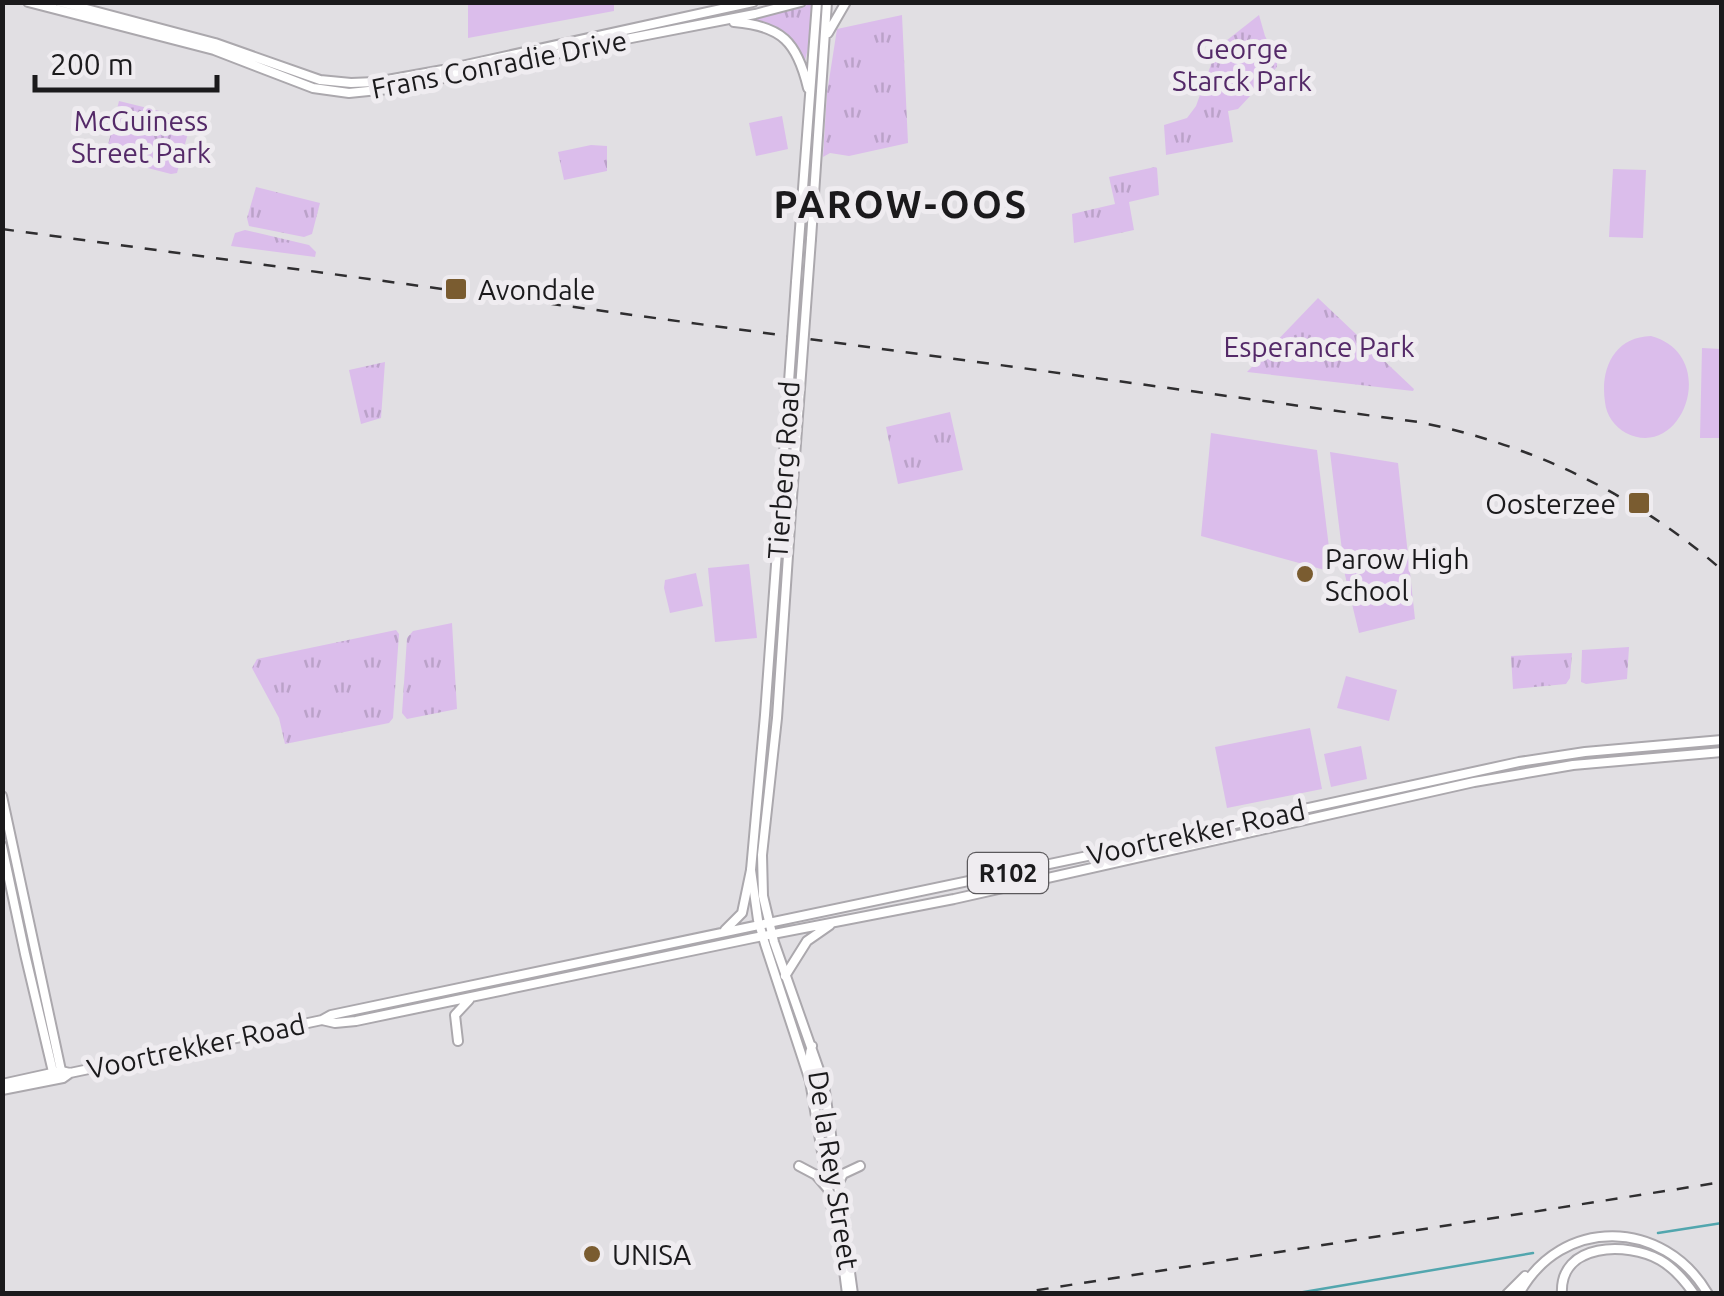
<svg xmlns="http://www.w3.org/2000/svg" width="1724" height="1296" font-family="Ubuntu,sans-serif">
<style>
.grass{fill:url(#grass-tufts)}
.pitch{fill:#dbbdeb}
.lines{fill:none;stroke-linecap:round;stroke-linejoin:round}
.stream{stroke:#52a6ae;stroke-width:2.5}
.secondary-casing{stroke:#aba8ad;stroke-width:12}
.primary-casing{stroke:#aba8ad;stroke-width:12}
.secondary{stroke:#fff;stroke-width:8}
.primary{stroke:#fff;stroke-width:8}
.rail{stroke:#2f2e30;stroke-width:2.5;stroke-dasharray:12 12;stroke-linecap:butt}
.secondary-bridge-casing{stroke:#aba8ad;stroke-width:12;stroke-linecap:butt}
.secondary-bridge{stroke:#fff;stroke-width:8}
.poi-dot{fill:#7a5c30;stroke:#efecf0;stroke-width:4}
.labels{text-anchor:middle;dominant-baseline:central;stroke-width:10;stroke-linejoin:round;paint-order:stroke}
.shield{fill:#efecf0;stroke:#5b595c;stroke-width:2.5}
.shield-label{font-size:25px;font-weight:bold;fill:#1b1a1c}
.park-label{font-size:28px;fill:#542968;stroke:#efecf0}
.street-label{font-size:28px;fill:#1b1a1c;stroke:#efecf0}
.poi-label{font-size:28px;fill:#1b1a1c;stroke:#efecf0;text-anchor:start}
.district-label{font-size:38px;font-weight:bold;letter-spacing:2.5px;fill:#1b1a1c;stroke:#efecf0}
</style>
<defs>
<pattern id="grass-tufts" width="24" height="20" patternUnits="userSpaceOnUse" patternTransform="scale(2.5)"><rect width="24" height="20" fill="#dbbdeb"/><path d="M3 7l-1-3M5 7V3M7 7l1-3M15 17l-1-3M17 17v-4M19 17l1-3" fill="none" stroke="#bba2c9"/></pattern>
</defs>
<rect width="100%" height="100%" fill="#e1dfe3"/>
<path class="grass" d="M 811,4 L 810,39 L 805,61 C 788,35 780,27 749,20 Z
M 902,15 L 908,143 L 849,156 L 830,153 L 823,157 L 827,93 L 837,29 Z
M 1259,15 L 1265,36 L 1277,59 L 1277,67 L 1238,109 L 1228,111 L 1233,142 L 1166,155 L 1164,125 L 1187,118 L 1196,106 L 1217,48 Z
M 119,101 L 188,118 L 190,126 L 177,173 L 171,174 L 105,157 Z
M 591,145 L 607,146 L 607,171 L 564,180 L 558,152 Z
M 1155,167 L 1157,168 L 1159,195 L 1129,202 L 1134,230 L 1074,243 L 1072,214 L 1115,204 L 1109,177 Z
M 256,187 L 320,203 L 312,234 L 304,237 L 249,226 L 247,218 Z
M 245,230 L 309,245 L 316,252 L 315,257 L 231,246 L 235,233 Z
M 1318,298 L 1414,389 L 1413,391 L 1247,372 Z
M 385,362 L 381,418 L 361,424 L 349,370 Z
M 950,412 L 963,470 L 898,484 L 886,427 Z
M 452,623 L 457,709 L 407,719 L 402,713 L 407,638 L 413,631 Z
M 396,630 L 399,634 L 393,718 L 389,723 L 285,744 L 279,718 L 252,668 L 257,659 Z
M 1629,647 L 1627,679 L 1586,684 L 1581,682 L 1582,650 Z
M 1572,653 L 1570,678 L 1566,684 L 1513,689 L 1511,656 Z"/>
<path class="pitch" d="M 468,3 L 614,3 L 614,11 L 468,38 Z
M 782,116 L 788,149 L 756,156 L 749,123 Z
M 1613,169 L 1646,170 L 1643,238 L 1609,237 Z
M 1651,336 C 1721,355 1683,462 1626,433 C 1615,427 1606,415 1605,402 C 1600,369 1614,337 1651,336 Z
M 1702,348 L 1721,349 L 1721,438 L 1700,438 Z
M 1211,433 L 1317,450 L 1332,572 L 1201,536 Z
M 1330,452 L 1398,463 L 1415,619 L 1359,633 L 1345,575 Z
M 749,564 L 757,638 L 715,642 L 708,568 Z
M 696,573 L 703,606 L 670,613 L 664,588 L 665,580 Z
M 1346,676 L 1397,690 L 1389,721 L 1337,708 Z
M 1310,728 L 1322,789 L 1227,808 L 1215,747 Z
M 1361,746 L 1367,779 L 1331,787 L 1324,754 Z"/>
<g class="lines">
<path class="stream" d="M 1658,1233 L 1722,1223
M 1292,1294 L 1533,1253"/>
<g class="secondary-casing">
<path id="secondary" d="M 28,2 L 214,50 L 313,88 L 349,93 L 388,89 L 443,78 L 621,40 L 755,14 L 801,2
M 60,2 L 215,43 L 320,80 L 351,83 L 376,82 L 443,70 L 753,2
M 734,22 C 782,26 797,42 808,88
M 828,33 L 846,2
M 811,239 L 827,2
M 796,282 L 817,2
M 780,510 L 765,715 L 751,870 L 758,920 L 765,944 L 810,1081 L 831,1205 L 839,1232 L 847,1294
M 791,511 L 777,718 L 762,855 L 763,896 L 774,942 L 824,1084 L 853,1294
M 2,796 L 62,1075
M 2,846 L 25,954 L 54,1076
M 812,1046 C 805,1062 817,1084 819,1102
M 799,1166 L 816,1175 L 828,1189
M 838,1184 L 843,1174 L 860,1166
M 1507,1294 L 1525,1276
M 1519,1294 C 1561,1216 1664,1218 1708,1294
M 1562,1294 C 1559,1242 1628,1242 1660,1260 C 1674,1268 1685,1281 1694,1294"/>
</g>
<g class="primary-casing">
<path id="primary" d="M 725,930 L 742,913 L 751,870
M 785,976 L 807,941 L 830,925
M 322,1020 L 335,1023 L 356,1021 L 753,938 L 954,899 L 1474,782 L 1573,765 L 1722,752
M 458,1041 L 455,1015 L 469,1000
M 2,1084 L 61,1071 L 70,1073 L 308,1023 L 322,1020 L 331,1015 L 1097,854 L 1519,762 L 1585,752 L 1722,740
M 2,1090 L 63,1078 L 70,1073"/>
</g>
<use href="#secondary" class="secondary"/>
<use href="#primary" class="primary"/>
<path class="rail" d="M 2,229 L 1418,422 C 1531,444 1635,494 1722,570
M 1013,1294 L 1722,1182"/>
<g class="secondary-bridge-casing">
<path id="secondary-bridge" d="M 780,510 L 796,282
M 791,511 L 811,239"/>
</g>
<use href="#secondary-bridge" class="secondary-bridge"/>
</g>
<g class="poi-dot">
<rect x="444" y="277" width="24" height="24" rx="5"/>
<rect x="1627" y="491" width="24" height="24" rx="5"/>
<circle cx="1305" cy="574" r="10"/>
<circle cx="592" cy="1254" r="10"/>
</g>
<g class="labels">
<rect class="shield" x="968" y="853" width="80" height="40" rx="8"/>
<g class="shield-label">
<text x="1008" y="873">R102</text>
</g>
<g class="park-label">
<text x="1242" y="48">George<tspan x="1242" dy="32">Starck Park</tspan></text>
<text x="141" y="120">McGuiness<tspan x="141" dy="32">Street Park</tspan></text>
<text x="1319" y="346">Esperance Park</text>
</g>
<g class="street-label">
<text transform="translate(499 64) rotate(-11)">Frans Conradie Drive</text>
<text transform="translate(783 470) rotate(-86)">Tierberg Road</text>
<text transform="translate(1196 832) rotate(-12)">Voortrekker Road</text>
<text transform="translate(196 1046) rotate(-12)">Voortrekker Road</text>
<text transform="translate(834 1170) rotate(81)">De la Rey Street</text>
</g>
<g class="poi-label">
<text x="478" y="289">Avondale</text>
<text x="1616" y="503" text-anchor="end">Oosterzee</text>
<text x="1325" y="558">Parow High<tspan x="1325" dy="32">School</tspan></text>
<text x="612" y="1254">UNISA</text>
</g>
<g class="district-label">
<text x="901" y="204">PAROW-OOS</text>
</g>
</g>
<rect width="1724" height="1296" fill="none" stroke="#1b1a1c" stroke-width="10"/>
<path d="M35 75v15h182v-15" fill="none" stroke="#1b1a1c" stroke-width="5"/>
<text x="50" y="75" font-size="30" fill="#1b1a1c" stroke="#efecf0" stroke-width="8" paint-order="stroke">200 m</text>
</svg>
